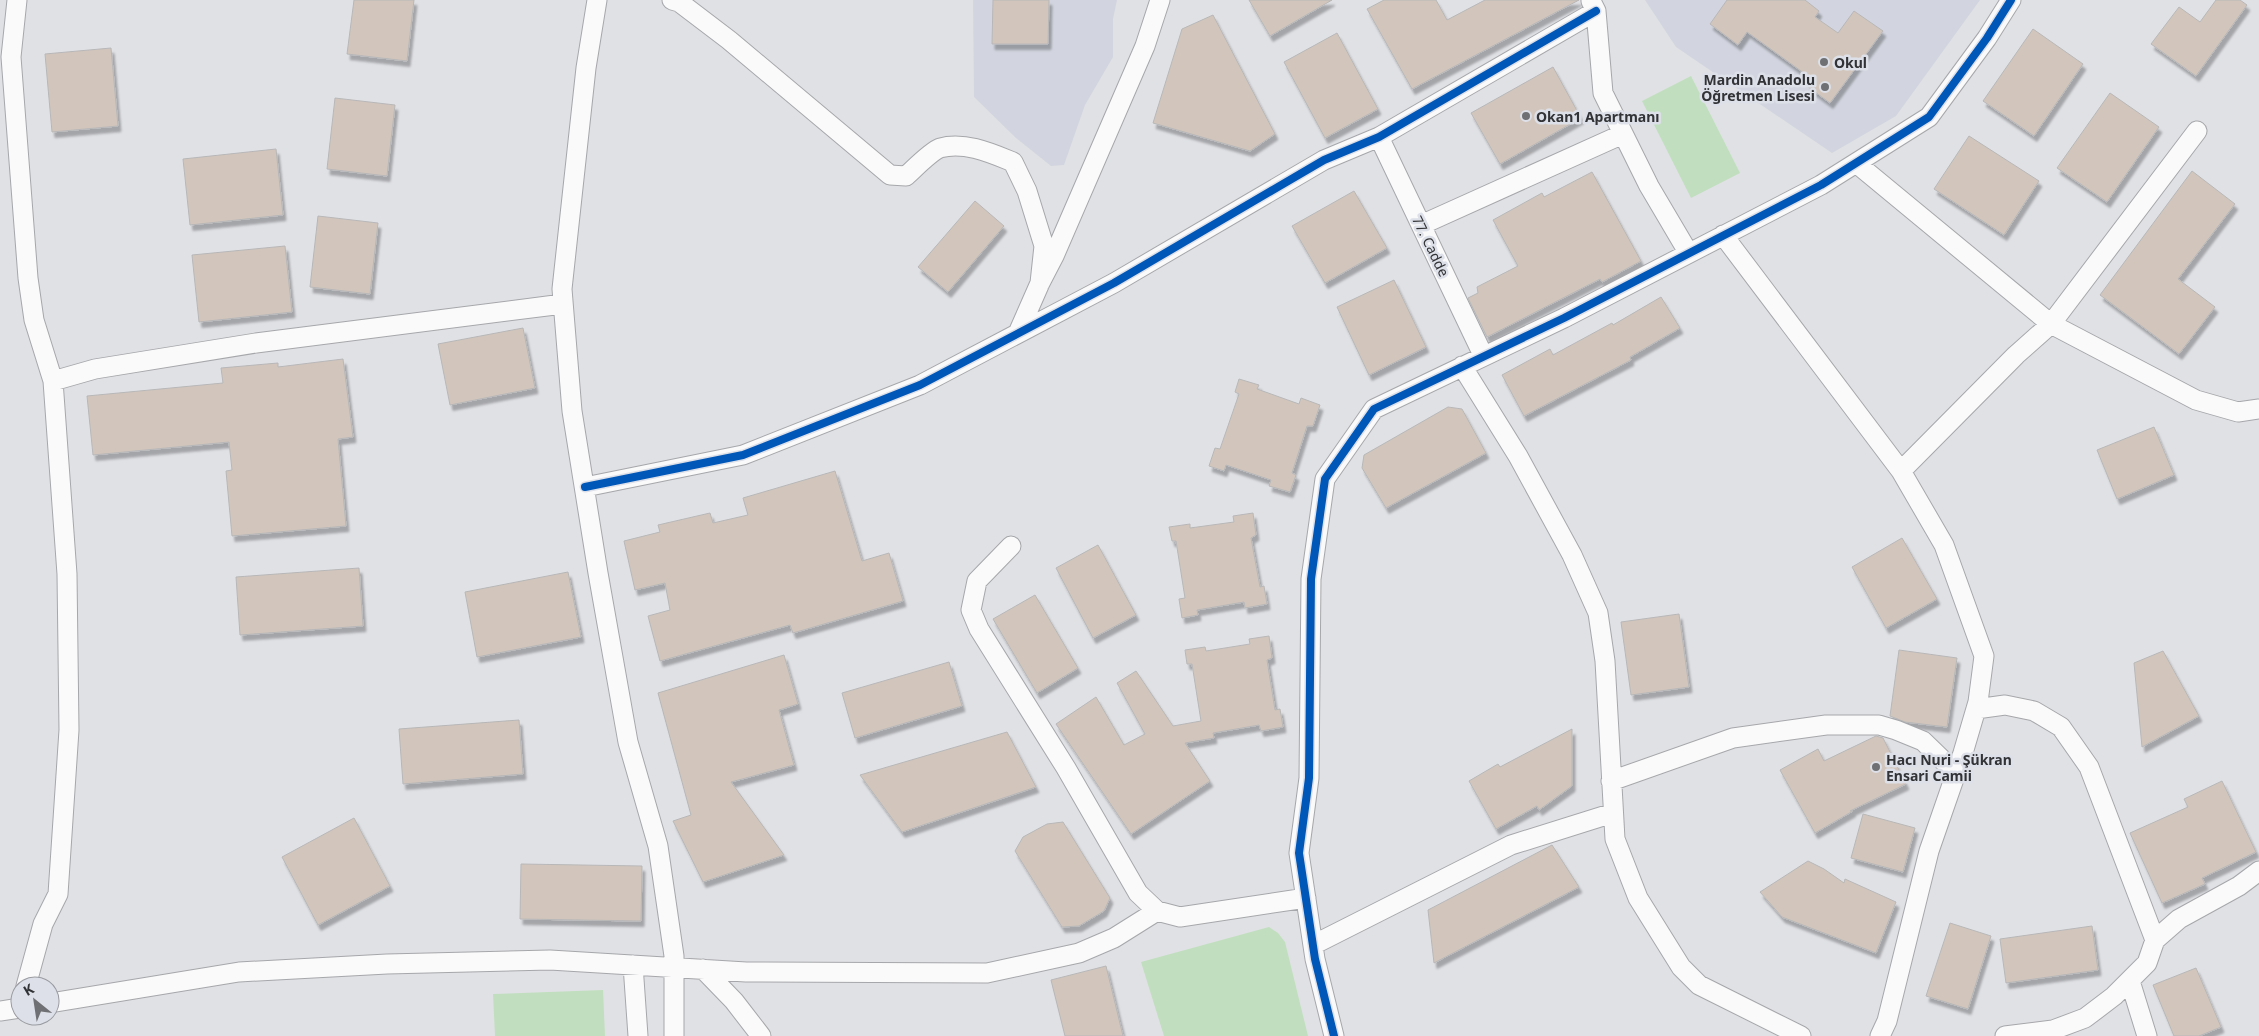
<svg xmlns="http://www.w3.org/2000/svg" width="2259" height="1036" font-family="'Noto Sans',sans-serif">
<style>
.built{fill:#d2d5df}
.green{fill:#c1dfbf}
.building{fill:#d2c6bc;stroke:#b8b7b8;filter:url(#shadow)}
.lines{fill:none;stroke-linecap:round;stroke-linejoin:round}
.minor-casing{stroke:#a6a7aa;stroke-width:21}
.minor{stroke:#fafafb;stroke-width:19}
.cycleway-casing{stroke:#dde0e8;stroke-width:11}
.cycleway{stroke:#0057b8;stroke-width:8}
.poi-dot{fill:#6f7073;stroke:#dde0e8;stroke-width:2}
.labels{text-anchor:middle;dominant-baseline:central;stroke-width:5;stroke-linejoin:round;paint-order:stroke}
.poi-label{font-size:14px;font-weight:bold;fill:#323336;stroke:#dde0e8;text-anchor:start}
.street-label{font-size:14px;fill:#323336;stroke:#dde0e8}
</style>
<defs>
<filter id="shadow"><feDropShadow dx="3" dy="5.5" stdDeviation="1" flood-color="#0004"/></filter>
</defs>
<rect width="100%" height="100%" fill="#e0e1e5"/>
<path class="built" d="M 973,0 L 1117,0 L 1113,19 L 1113,57 L 1085,105 L 1064,165 L 1051,166 L 1016,138 L 974,97 Z
M 1645,0 L 1980,0 L 1896,116 L 1832,153 L 1676,47 Z"/>
<path class="green" d="M 1691,76 L 1740,173 L 1691,198 L 1642,101 Z
M 1269,927 L 1278,933 L 1285,942 L 1308,1036 L 1164,1036 L 1141,962 Z
M 603,990 L 605,1036 L 495,1036 L 493,994 Z"/>
<path class="building" d="M 354,0 L 414,0 L 407,61 L 347,54 Z
M 993,0 L 1049,0 L 1048,44 L 992,44 Z
M 1249,0 L 1332,0 L 1270,36 Z
M 1384,0 L 1436,0 L 1447,20 L 1485,0 L 1579,0 L 1412,89 L 1367,9 Z
M 1727,0 L 1805,0 L 1819,11 L 1815,17 L 1838,33 L 1854,11 L 1883,31 L 1830,103 L 1807,86 L 1812,79 L 1747,32 L 1738,45 L 1710,24 Z
M 2216,0 L 2240,0 L 2247,5 L 2196,76 L 2151,44 L 2179,7 L 2200,22 Z
M 1213,15 L 1275,134 L 1250,151 L 1153,123 L 1182,29 Z
M 2033,29 L 2083,64 L 2034,136 L 1983,101 Z
M 1337,33 L 1378,109 L 1325,138 L 1284,62 Z
M 111,48 L 118,126 L 52,132 L 45,54 Z
M 1553,67 L 1581,118 L 1500,164 L 1471,113 Z
M 2110,93 L 2159,127 L 2107,202 L 2057,168 Z
M 335,98 L 395,105 L 387,176 L 327,169 Z
M 1969,136 L 2039,181 L 2004,235 L 1934,189 Z
M 276,149 L 283,215 L 190,225 L 183,159 Z
M 2192,171 L 2235,204 L 2178,279 L 2215,307 L 2179,354 L 2100,295 Z
M 1592,172 L 1641,261 L 1602,282 L 1600,279 L 1487,337 L 1468,298 L 1478,293 L 1477,287 L 1518,266 L 1493,220 L 1542,193 L 1544,197 Z
M 1354,191 L 1387,248 L 1325,283 L 1292,226 Z
M 975,201 L 1004,226 L 948,292 L 918,267 Z
M 318,216 L 378,223 L 370,294 L 310,287 Z
M 285,246 L 292,312 L 199,322 L 192,255 Z
M 1394,280 L 1426,347 L 1369,375 L 1337,307 Z
M 1661,297 L 1680,328 L 1630,357 L 1631,360 L 1524,416 L 1502,375 L 1550,349 L 1553,355 L 1612,323 L 1613,325 Z
M 523,328 L 535,388 L 450,405 L 438,344 Z
M 343,359 L 353,437 L 338,439 L 346,526 L 232,536 L 226,471 L 232,470 L 229,442 L 93,455 L 87,396 L 223,383 L 221,368 L 278,363 L 278,367 Z
M 1239,379 L 1259,385 L 1257,389 L 1299,404 L 1301,398 L 1320,405 L 1313,426 L 1307,426 L 1292,473 L 1296,475 L 1290,492 L 1269,486 L 1271,480 L 1226,465 L 1224,471 L 1209,466 L 1215,448 L 1220,449 L 1239,394 L 1235,392 Z
M 1448,407 L 1462,409 L 1486,453 L 1386,508 L 1362,468 L 1364,455 Z
M 2154,427 L 2174,475 L 2117,499 L 2097,450 Z
M 835,471 L 862,561 L 889,553 L 903,601 L 793,633 L 790,625 L 660,661 L 648,616 L 670,610 L 665,583 L 635,590 L 624,541 L 660,532 L 658,525 L 710,513 L 713,523 L 748,515 L 743,498 Z
M 1253,513 L 1256,535 L 1251,538 L 1260,587 L 1264,586 L 1267,604 L 1245,608 L 1244,602 L 1197,610 L 1198,615 L 1182,618 L 1179,599 L 1185,598 L 1176,541 L 1172,541 L 1169,527 L 1190,524 L 1190,528 L 1234,522 L 1233,516 Z
M 1902,538 L 1937,599 L 1886,628 L 1852,567 Z
M 1098,545 L 1136,615 L 1093,638 L 1056,568 Z
M 359,568 L 363,626 L 240,635 L 236,577 Z
M 568,572 L 581,637 L 477,657 L 465,592 Z
M 1035,595 L 1078,668 L 1037,693 L 993,619 Z
M 1679,614 L 1689,687 L 1631,695 L 1621,622 Z
M 1269,636 L 1272,658 L 1267,660 L 1275,710 L 1280,709 L 1283,727 L 1261,731 L 1259,725 L 1213,733 L 1214,738 L 1185,743 L 1210,781 L 1131,834 L 1056,724 L 1096,697 L 1124,745 L 1145,734 L 1117,683 L 1136,671 L 1173,726 L 1201,721 L 1192,664 L 1187,664 L 1185,650 L 1205,647 L 1206,651 L 1250,644 L 1249,639 Z
M 1899,650 L 1957,658 L 1947,727 L 1905,722 L 1890,716 Z
M 2163,651 L 2199,716 L 2142,747 L 2134,663 Z
M 784,655 L 798,704 L 779,710 L 794,765 L 731,782 L 784,855 L 703,882 L 673,821 L 691,815 L 658,693 Z
M 949,662 L 962,706 L 855,738 L 842,693 Z
M 519,720 L 523,774 L 403,784 L 399,729 Z
M 1572,729 L 1572,786 L 1539,810 L 1537,806 L 1496,829 L 1469,781 L 1498,764 L 1500,767 Z
M 1007,732 L 1036,787 L 902,832 L 860,775 Z
M 1876,736 L 1883,738 L 1906,784 L 1850,811 L 1853,811 L 1815,833 L 1780,770 L 1818,749 L 1824,761 Z
M 2222,781 L 2256,852 L 2202,878 L 2205,884 L 2162,903 L 2130,833 L 2188,807 L 2184,799 Z
M 1863,814 L 1915,828 L 1903,872 L 1851,858 Z
M 354,818 L 390,886 L 318,925 L 282,857 Z
M 1063,822 L 1110,898 L 1104,911 L 1079,926 L 1062,927 L 1015,851 L 1023,837 L 1047,824 Z
M 1552,845 L 1579,887 L 1434,963 L 1428,910 Z
M 1808,861 L 1824,869 L 1844,883 L 1845,879 L 1896,902 L 1876,953 L 1782,917 L 1760,892 Z
M 521,864 L 642,866 L 641,921 L 520,919 Z
M 1950,923 L 1991,936 L 1968,1009 L 1926,996 Z
M 2092,926 L 2098,970 L 2006,983 L 2000,939 Z
M 1106,966 L 1123,1036 L 1065,1036 L 1051,980 Z
M 2196,968 L 2221,1027 L 2199,1036 L 2174,1036 L 2153,985 Z"/>
<g class="lines">
<g class="minor-casing">
<path id="minor" d="M 17,0 L 11,57 L 28,278 L 34,320 L 53,381 L 67,574 L 69,730 L 58,894 L 43,924 L 26,986
M 597,0 L 586,68 L 562,289 L 572,411 L 598,573 L 628,742 L 658,846 L 674,956 L 674,1036
M 672,0 L 679,2 L 729,40 L 890,175 L 906,176 C 914,169 930,152 940,148 C 964,141 991,153 1013,162 L 1027,191 L 1044,246 L 1040,283
M 1591,1 L 1596,11 L 1603,93 L 1649,186 L 1688,252
M 1379,137 L 1483,355
M 1856,163 L 2051,324 L 2196,400 L 2238,412 L 2259,409
M 1421,225 L 1623,134
M 1723,235 L 1901,471 L 1944,545 L 1984,656 L 1978,702 L 1963,753 L 1929,851 L 1887,1021 L 1880,1036
M 1018,333 L 1040,283 L 1054,256 L 1145,46 L 1160,0
M 1462,366 L 1518,456 L 1572,555 L 1598,613 L 1605,661 L 1615,839 L 1638,898 L 1681,967 L 1699,985 L 1801,1036
M 53,381 L 95,369 L 256,343 L 563,304
M 1901,471 L 2016,355 L 2051,324 L 2197,131
M 585,487 L 743,455 L 920,385 L 1114,283 L 1324,160 L 1379,137 L 1596,11
M 1011,546 L 977,581 L 971,610 L 979,629 L 1066,768 L 1138,893 L 1157,911 L 1180,917 L 1306,898
M 1976,709 L 2005,705 L 2034,711 L 2061,727 L 2089,767 L 2155,940
M 1611,781 L 1733,738 L 1826,725 L 1879,725 L 1896,730 L 1923,741 L 1956,773
M 1313,945 L 1511,845 L 1613,813
M 633,965 L 638,1036
M 703,969 L 734,1001 L 761,1036
M 2130,981 L 2147,1036
M 50,1003 L 239,972 L 387,964 L 550,960 L 746,972 L 987,973 L 1079,953 L 1114,938 L 1157,911
M 0,1011 L 20,1008
M 1334,1036 L 1315,959 L 1299,853 L 1309,778 L 1311,579 L 1325,479 L 1374,409 L 1564,318 L 1821,185 L 1929,117 L 1987,38 L 2011,0
M 2005,1036 L 2053,1030 L 2085,1018 L 2114,996 L 2147,963 L 2155,940 L 2179,919 L 2239,886 L 2259,871"/>
</g>
<use href="#minor" class="minor"/>
<g class="cycleway-casing">
<path id="cycleway" d="M 585,487 L 743,455 L 920,385 L 1114,283 L 1324,160 L 1379,137 L 1596,11
M 1334,1036 L 1315,959 L 1299,853 L 1309,778 L 1311,579 L 1325,479 L 1374,409 L 1564,318 L 1821,185 L 1929,117 L 1987,38 L 2011,0"/>
</g>
<use href="#cycleway" class="cycleway"/>
</g>
<g class="poi-dot">
<circle cx="1824" cy="62" r="5"/>
<circle cx="1825" cy="87" r="5"/>
<circle cx="1526" cy="116" r="5"/>
<circle cx="1876" cy="767" r="5"/>
</g>
<g class="labels">
<g class="poi-label">
<text x="1834" y="62">Okul</text>
<text x="1815" y="79" text-anchor="end">Mardin Anadolu<tspan x="1815" dy="16">Öğretmen Lisesi</tspan></text>
<text x="1536" y="116">Okan1 Apartmanı</text>
<text x="1886" y="759">Hacı Nuri - Şükran<tspan x="1886" dy="16">Ensari Camii</tspan></text>
</g>
<g class="street-label">
<text transform="translate(1431 246) rotate(64)">77. Cadde</text>
</g>
</g>
<g transform="translate(35 1001) rotate(330)"><circle r="24" fill="#dde0e8" stroke="#999ba1"/>
<path d="M0-4L9 19L0 12L-9 19Z" fill="#6f7073"/>
<text y="-8" font-size="14" font-weight="bold" text-anchor="middle" fill="#323336">K</text>
</g>
</svg>
